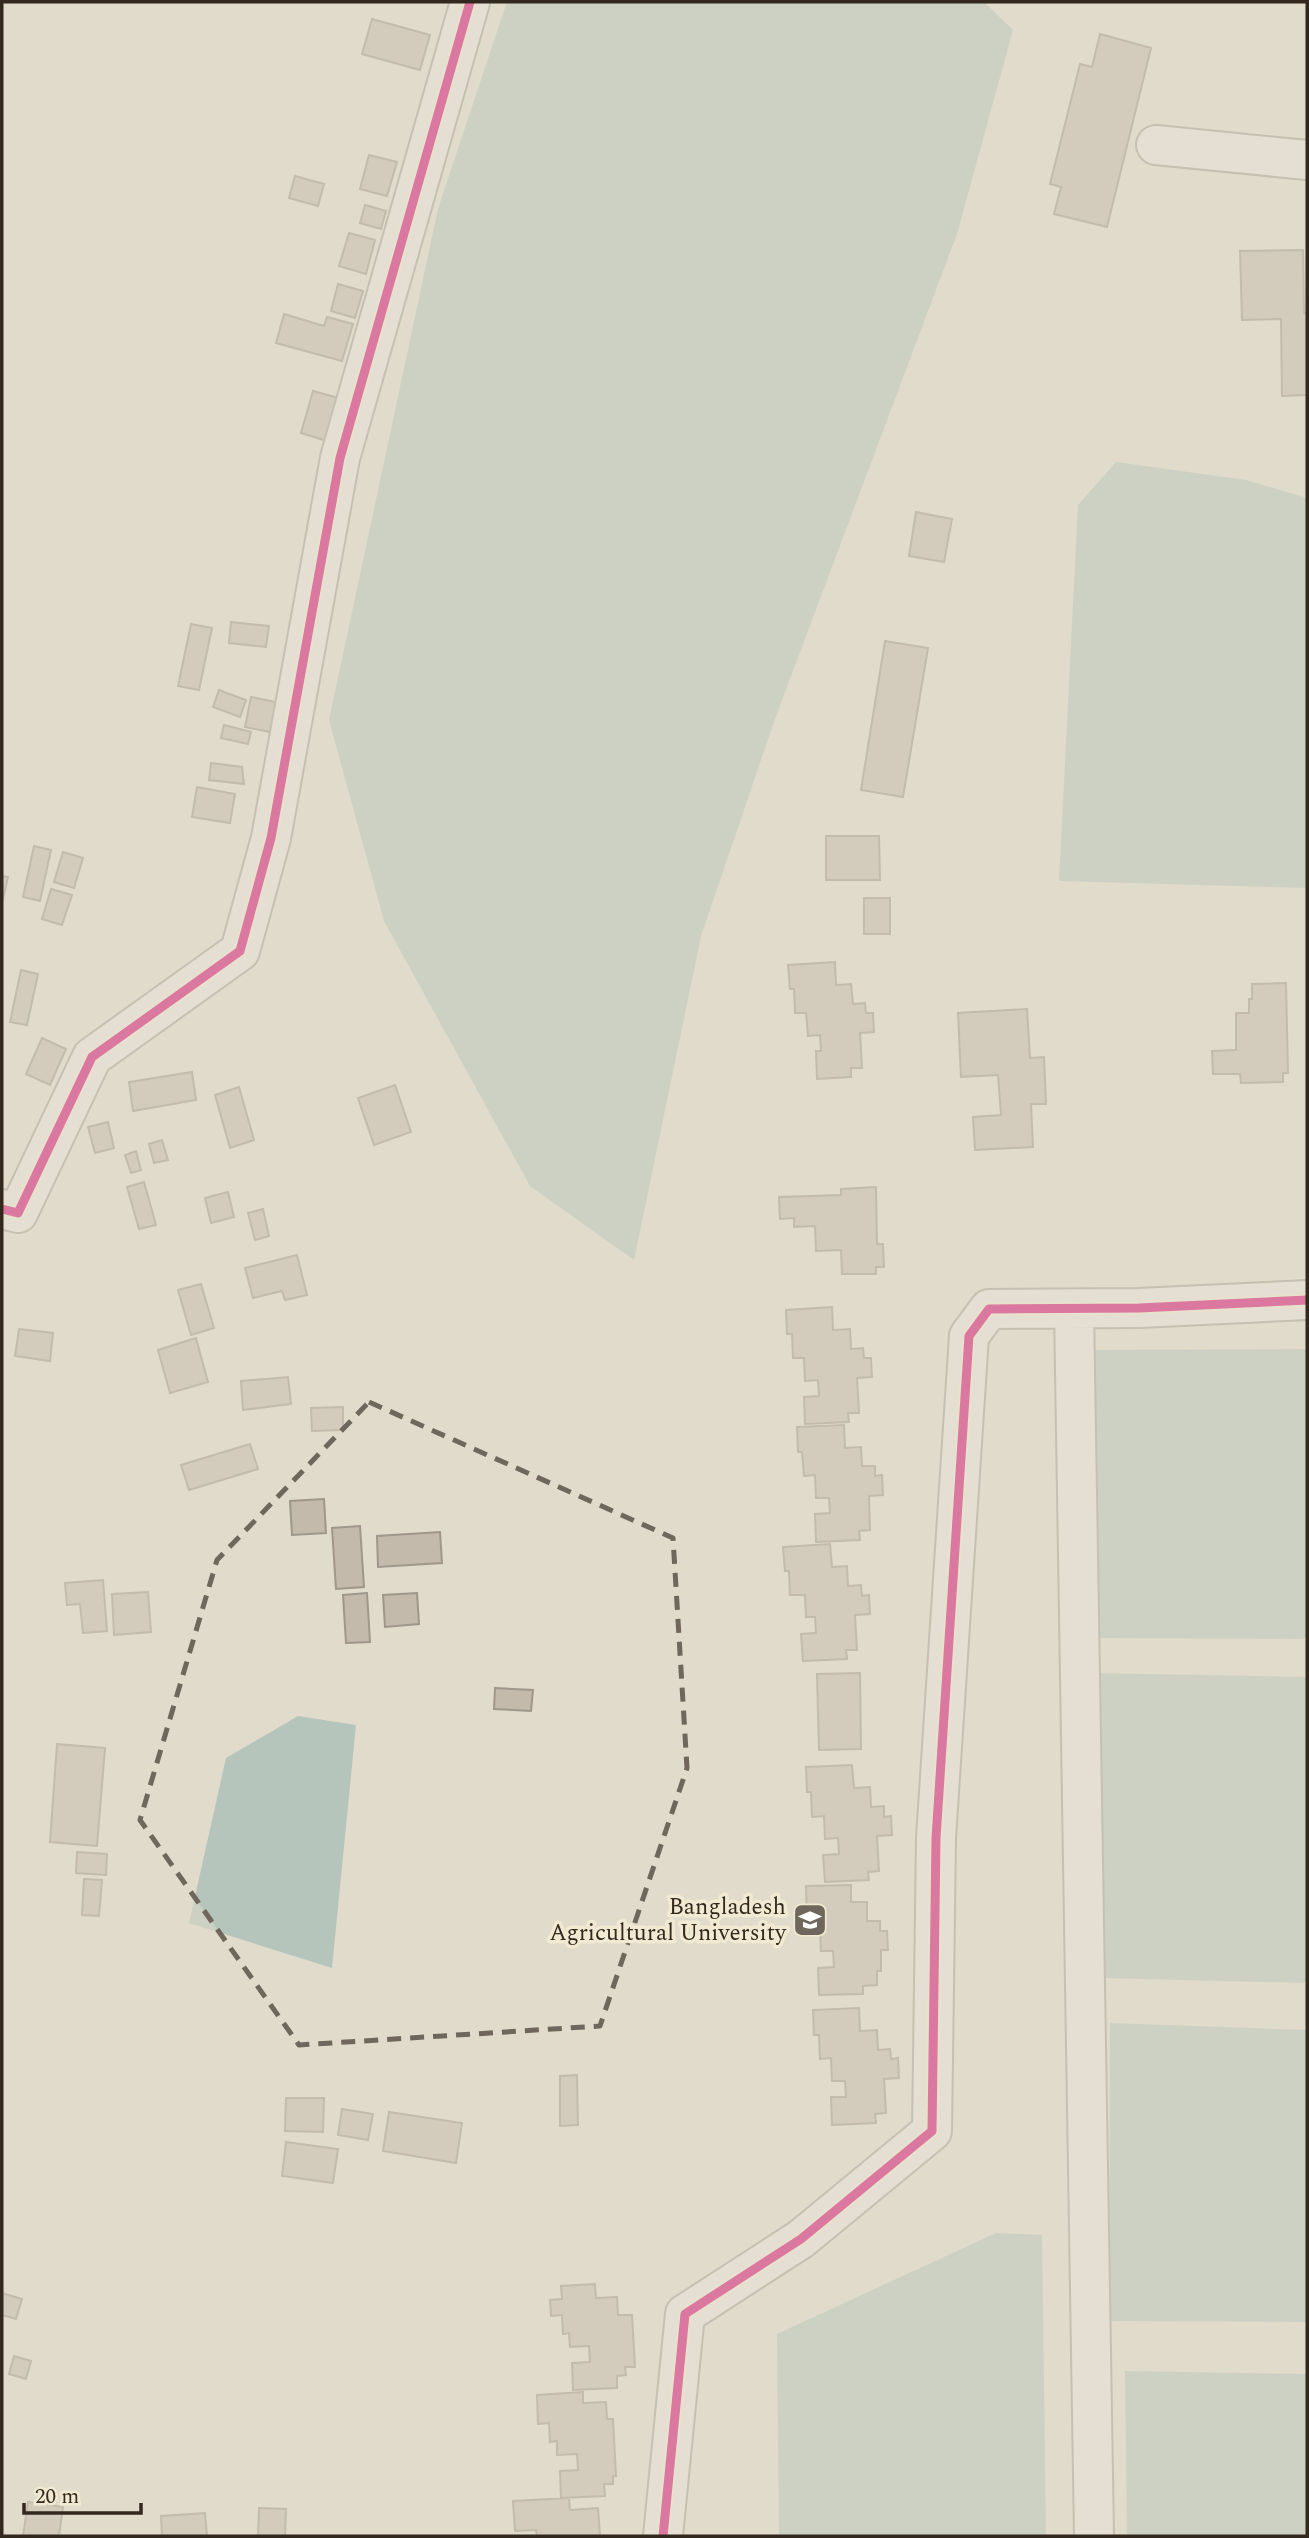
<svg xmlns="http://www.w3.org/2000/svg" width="1309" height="2538" font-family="Spectral,serif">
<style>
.water{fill:#b6c5bc}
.building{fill:#c3baac;stroke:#9f978b;stroke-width:2}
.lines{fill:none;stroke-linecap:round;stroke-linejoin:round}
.minor-casing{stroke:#a5a094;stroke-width:42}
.minor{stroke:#e8e5db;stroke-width:38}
.cycleway-casing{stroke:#f1e9d1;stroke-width:13}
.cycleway{stroke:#d6006c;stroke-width:9}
.marked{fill:none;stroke:#6f675b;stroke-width:5;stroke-dasharray:14 9;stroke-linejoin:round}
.labels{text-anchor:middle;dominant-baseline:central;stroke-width:7;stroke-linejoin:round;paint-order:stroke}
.poi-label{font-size:23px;fill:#32281e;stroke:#f1e9d1;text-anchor:end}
</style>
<rect width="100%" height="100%" fill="#e0dbcb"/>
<path class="water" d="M 507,2 L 984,2 L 1013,30 L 957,234 L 776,716 L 701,936 L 634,1260 L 530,1186 L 384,921 L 329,720 L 438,209 Z
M 1116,462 L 1246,480 L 1307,498 L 1307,888 L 1059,881 L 1078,505 Z
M 1307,1349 L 1307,1639 L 1094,1638 L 1093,1350 Z
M 1089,1673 L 1307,1677 L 1307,1983 L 1102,1978 Z
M 298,1716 L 356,1725 L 332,1968 L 189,1923 L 226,1758 Z
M 1110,2023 L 1307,2030 L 1307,2322 L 1109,2321 Z
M 996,2233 L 1042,2235 L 1046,2536 L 779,2536 L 777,2334 Z
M 1125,2371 L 1307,2374 L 1307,2536 L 1127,2536 Z"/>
<path class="building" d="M 372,19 L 430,35 L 420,70 L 362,54 Z
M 1100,34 L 1151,48 L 1107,227 L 1054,214 L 1061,187 L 1050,184 L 1080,64 L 1092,67 Z
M 369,155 L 397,162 L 387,196 L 360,189 Z
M 295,176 L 324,184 L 318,206 L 289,198 Z
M 365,205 L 386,211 L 381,229 L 360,223 Z
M 349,233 L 375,240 L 366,274 L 339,266 Z
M 1303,250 L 1304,313 L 1307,313 L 1307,395 L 1282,396 L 1281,319 L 1242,320 L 1240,251 Z
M 338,284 L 363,291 L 355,318 L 331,311 Z
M 284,314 L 324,326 L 327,317 L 353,324 L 342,361 L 276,343 Z
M 313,391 L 342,399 L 330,442 L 301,433 Z
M 916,512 L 952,519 L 944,562 L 909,556 Z
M 231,622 L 269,626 L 266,647 L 229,643 Z
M 191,624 L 212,628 L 199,690 L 178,686 Z
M 885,641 L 928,648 L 903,797 L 861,790 Z
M 219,690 L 246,700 L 240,717 L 213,707 Z
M 251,697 L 285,704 L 280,734 L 245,727 Z
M 224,725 L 251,732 L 248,744 L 221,738 Z
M 211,763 L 242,767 L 244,784 L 209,780 Z
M 197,787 L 235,794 L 230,823 L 192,817 Z
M 826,836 L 879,836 L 880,880 L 826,880 Z
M 34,846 L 51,850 L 40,901 L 23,897 Z
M 63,852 L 83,858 L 74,888 L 54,882 Z
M 2,876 L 8,877 L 2,903 Z
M 51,889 L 72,895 L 62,925 L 42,919 Z
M 864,898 L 890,898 L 890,934 L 864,934 Z
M 835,962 L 836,985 L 851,984 L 853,1004 L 865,1003 L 866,1013 L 873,1013 L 874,1032 L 860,1033 L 862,1068 L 851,1068 L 851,1077 L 817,1079 L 816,1051 L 821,1051 L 820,1035 L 808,1036 L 806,1013 L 795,1013 L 794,989 L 790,989 L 788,965 Z
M 21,970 L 38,974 L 27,1025 L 10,1022 Z
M 1286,983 L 1288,1073 L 1283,1073 L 1283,1082 L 1241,1083 L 1240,1074 L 1213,1074 L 1212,1051 L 1236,1050 L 1236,1013 L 1249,1013 L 1249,999 L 1252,999 L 1252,984 Z
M 1027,1009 L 1030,1058 L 1044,1057 L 1046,1104 L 1031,1104 L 1033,1147 L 975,1150 L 973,1117 L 1001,1115 L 998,1075 L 961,1077 L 958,1013 Z
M 42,1038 L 66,1049 L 50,1085 L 26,1074 Z
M 192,1072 L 196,1100 L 133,1111 L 129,1082 Z
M 395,1085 L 411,1132 L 374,1145 L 358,1098 Z
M 239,1087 L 254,1140 L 230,1148 L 215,1095 Z
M 108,1122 L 114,1148 L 95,1153 L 88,1127 Z
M 162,1140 L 168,1160 L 154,1163 L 149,1144 Z
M 136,1151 L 141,1170 L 131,1173 L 125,1155 Z
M 144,1182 L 156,1225 L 139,1229 L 127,1187 Z
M 876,1187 L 877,1244 L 883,1244 L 884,1267 L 876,1267 L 876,1274 L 842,1274 L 841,1250 L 816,1251 L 815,1226 L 794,1227 L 794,1218 L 780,1219 L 779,1197 L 841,1195 L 841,1189 Z
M 228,1192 L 234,1217 L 211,1223 L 205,1198 Z
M 263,1209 L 269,1236 L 255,1240 L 248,1213 Z
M 297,1255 L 307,1295 L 285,1300 L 282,1291 L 253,1298 L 245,1268 Z
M 201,1284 L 214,1328 L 191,1335 L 178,1290 Z
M 832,1307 L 833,1330 L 850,1329 L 851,1349 L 863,1348 L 864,1358 L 871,1358 L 872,1377 L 857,1378 L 859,1413 L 848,1413 L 849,1422 L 805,1424 L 804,1397 L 819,1396 L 818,1380 L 805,1381 L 804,1358 L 793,1358 L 792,1334 L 787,1334 L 786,1310 Z
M 19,1329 L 53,1333 L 50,1361 L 15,1356 Z
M 196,1338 L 208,1382 L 170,1393 L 158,1350 Z
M 288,1377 L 291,1404 L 243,1410 L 241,1381 Z
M 343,1407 L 343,1430 L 312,1431 L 311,1408 Z
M 844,1425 L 845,1448 L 861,1447 L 862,1466 L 875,1466 L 875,1476 L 882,1475 L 883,1495 L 869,1496 L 870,1530 L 859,1531 L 860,1540 L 816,1542 L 815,1514 L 830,1513 L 829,1498 L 816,1498 L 815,1475 L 804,1476 L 802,1452 L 798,1452 L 797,1427 Z
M 250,1444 L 258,1469 L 189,1490 L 181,1465 Z
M 324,1499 L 326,1533 L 292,1535 L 290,1501 Z
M 360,1526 L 364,1587 L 336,1589 L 332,1528 Z
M 440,1532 L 442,1563 L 378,1567 L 377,1536 Z
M 830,1544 L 832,1567 L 847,1566 L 848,1586 L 861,1585 L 862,1596 L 869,1595 L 870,1614 L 855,1615 L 857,1650 L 846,1650 L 847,1659 L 803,1661 L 801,1634 L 816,1633 L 815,1617 L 806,1617 L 805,1595 L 790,1595 L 789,1571 L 785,1571 L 783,1547 Z
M 103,1580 L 107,1631 L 83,1633 L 80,1604 L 67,1605 L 65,1583 Z
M 148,1592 L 151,1632 L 114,1635 L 112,1594 Z
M 367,1593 L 370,1642 L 346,1643 L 343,1595 Z
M 417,1593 L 419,1624 L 385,1627 L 383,1595 Z
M 860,1673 L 861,1749 L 819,1750 L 817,1674 Z
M 495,1688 L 533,1690 L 531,1711 L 494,1709 Z
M 57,1744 L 105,1748 L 97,1846 L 50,1842 Z
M 852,1765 L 854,1788 L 870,1787 L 871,1807 L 884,1806 L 884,1817 L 891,1816 L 892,1835 L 877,1836 L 879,1871 L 868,1872 L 869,1880 L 825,1882 L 823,1855 L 839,1854 L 838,1838 L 825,1839 L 824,1816 L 812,1817 L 811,1792 L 807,1792 L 806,1767 Z
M 77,1852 L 107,1854 L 106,1875 L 76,1873 Z
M 84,1879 L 102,1880 L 99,1916 L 82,1915 Z
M 851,1885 L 851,1902 L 867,1902 L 867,1921 L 880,1921 L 880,1931 L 887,1931 L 888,1950 L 881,1950 L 881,1971 L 877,1971 L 877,1985 L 863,1986 L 863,1994 L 819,1995 L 818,1968 L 834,1967 L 833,1951 L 821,1951 L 820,1929 L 807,1929 L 806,1886 Z
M 859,2008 L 860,2031 L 877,2030 L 878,2050 L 890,2049 L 891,2059 L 898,2058 L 899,2078 L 884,2079 L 886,2113 L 875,2114 L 876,2123 L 832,2125 L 831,2097 L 846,2097 L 845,2081 L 832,2081 L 831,2058 L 820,2059 L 819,2035 L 814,2035 L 813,2010 Z
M 577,2075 L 578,2125 L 560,2126 L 560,2076 Z
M 286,2098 L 324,2098 L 323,2132 L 285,2131 Z
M 342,2109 L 373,2114 L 368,2140 L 338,2135 Z
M 389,2112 L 462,2123 L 456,2163 L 383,2151 Z
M 286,2142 L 338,2149 L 333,2183 L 282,2176 Z
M 595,2284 L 596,2298 L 617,2297 L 618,2315 L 632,2315 L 635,2367 L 625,2367 L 626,2375 L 617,2376 L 617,2388 L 573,2390 L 572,2363 L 590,2362 L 589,2346 L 570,2347 L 569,2333 L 563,2334 L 562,2315 L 551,2316 L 550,2300 L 562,2299 L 561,2286 Z
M 2,2293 L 22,2299 L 16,2319 L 2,2315 Z
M 14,2356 L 31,2361 L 26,2379 L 9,2374 Z
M 583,2392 L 583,2403 L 606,2402 L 607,2419 L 613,2419 L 616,2476 L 613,2476 L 613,2484 L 604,2484 L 605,2496 L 561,2498 L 560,2471 L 578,2470 L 577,2454 L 557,2455 L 557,2441 L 550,2442 L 549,2423 L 538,2424 L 537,2395 Z
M 569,2498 L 570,2510 L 598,2508 L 600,2536 L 537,2536 L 536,2530 L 515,2531 L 513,2501 Z
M 28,2502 L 63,2507 L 59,2536 L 23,2536 Z
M 259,2508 L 286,2509 L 285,2536 L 258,2536 Z
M 205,2513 L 207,2536 L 162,2536 L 161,2516 Z"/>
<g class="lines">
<g class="minor-casing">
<path id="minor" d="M 1156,145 L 1307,160
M 2,1209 L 18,1213 L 92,1057 L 240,951 L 271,838 L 340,458 L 470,2
M 1074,1309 L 1094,2536
M 663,2536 L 685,2314 L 801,2239 L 932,2131 L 936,1838 L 969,1336 L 989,1309 L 1139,1308 L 1307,1300"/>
</g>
<use href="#minor" class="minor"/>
<g class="cycleway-casing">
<path id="cycleway" d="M 2,1209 L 18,1213 L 92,1057 L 240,951 L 271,838 L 340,458 L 470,2
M 663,2536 L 685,2314 L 801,2239 L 932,2131 L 936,1838 L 969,1336 L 989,1309 L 1139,1308 L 1307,1300"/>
</g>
<use href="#cycleway" class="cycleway"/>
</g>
<path d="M0 0H1309V2538H0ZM 369,1402 L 673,1538 L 687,1768 L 600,2026 L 299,2045 L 140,1820 L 217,1560 Z" fill="#e0dbcb" fill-opacity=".55" fill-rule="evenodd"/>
<path class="marked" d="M 369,1402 L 673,1538 L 687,1768 L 600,2026 L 299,2045 L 140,1820 L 217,1560 Z"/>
<defs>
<g id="university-square" transform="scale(1.75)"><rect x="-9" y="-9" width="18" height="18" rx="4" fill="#6f675b" stroke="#f1e9d1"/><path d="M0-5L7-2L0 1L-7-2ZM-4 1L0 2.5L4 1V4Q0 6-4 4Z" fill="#fff"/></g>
</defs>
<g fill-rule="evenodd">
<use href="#university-square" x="810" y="1920"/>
</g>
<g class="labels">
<g class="poi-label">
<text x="786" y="1907">Bangladesh<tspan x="786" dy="26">Agricultural University</tspan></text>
</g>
</g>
<rect width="1309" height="2538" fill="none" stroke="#32281e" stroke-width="7"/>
<path d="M24 2503v10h117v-10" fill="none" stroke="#32281e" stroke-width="3.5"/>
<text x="35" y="2503" font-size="21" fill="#32281e" stroke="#f1e9d1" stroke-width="5" paint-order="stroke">20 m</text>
</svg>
